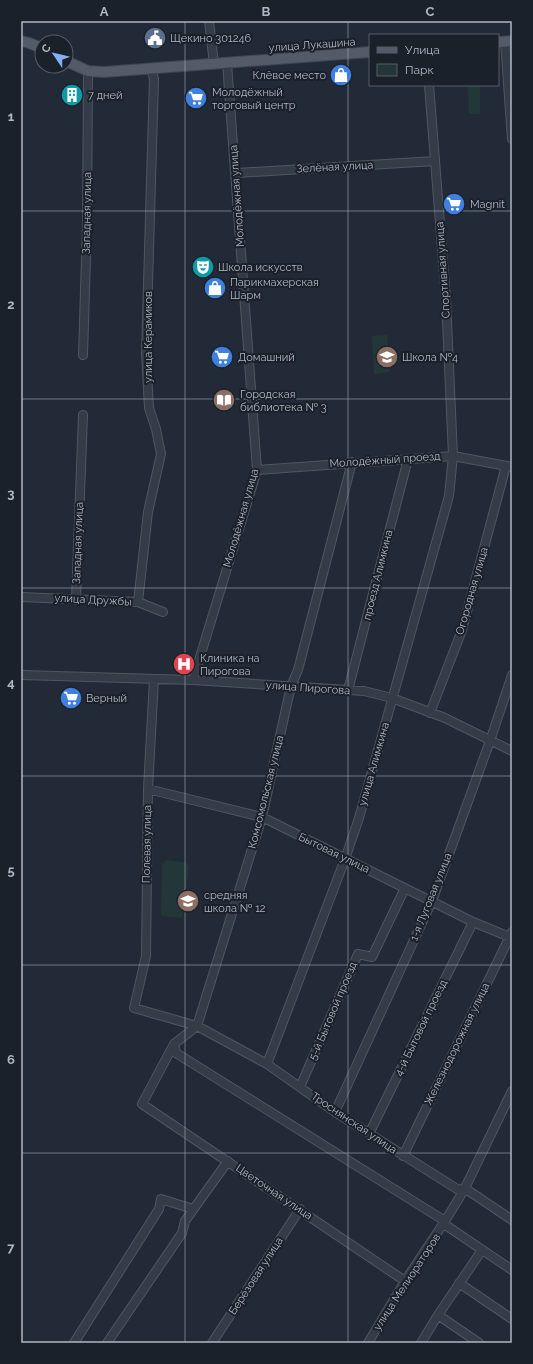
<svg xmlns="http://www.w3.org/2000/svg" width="533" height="1364" font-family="Raleway,sans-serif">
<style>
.green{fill:#243738}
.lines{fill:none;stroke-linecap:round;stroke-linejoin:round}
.minor-casing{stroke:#4f5762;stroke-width:10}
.major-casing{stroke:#3e4551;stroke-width:12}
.minor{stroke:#343c47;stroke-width:8}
.major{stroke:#525b67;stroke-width:10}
.grid{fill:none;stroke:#aeb7c4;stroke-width:1;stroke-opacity:0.55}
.labels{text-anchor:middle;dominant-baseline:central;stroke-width:4;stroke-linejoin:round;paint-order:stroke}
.poi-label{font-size:11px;fill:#aeb7c4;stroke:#1a212b;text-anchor:start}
.street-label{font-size:11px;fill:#aeb7c4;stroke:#1a212b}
.neatline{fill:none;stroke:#aeb7c4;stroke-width:1.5}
.grid-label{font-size:13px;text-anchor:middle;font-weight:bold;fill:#aeb7c4}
</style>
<rect width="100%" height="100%" fill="#212a36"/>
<path class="green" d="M 468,85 L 480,85 L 480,114 L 469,114 Z
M 387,335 L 390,372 L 374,374 L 372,336 Z
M 166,860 L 185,862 L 189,866 L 183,915 L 181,918 L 163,916 L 161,914 L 162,866 Z"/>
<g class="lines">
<g class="minor-casing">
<path id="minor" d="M 209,21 L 214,64
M 505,42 L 512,139
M 236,173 L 435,161
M 83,355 L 87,225 L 88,71
M 352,462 L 298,670 L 291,686 L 262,817 L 197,1026 L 174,1044 L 142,1104 L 405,1281
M 257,470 L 453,456 L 512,467
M 21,597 L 138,602 L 163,612
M 76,600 L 83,415
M 138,602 L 148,512 L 161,454 L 156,429 L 149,408 L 146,353 L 154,79 L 151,69
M 21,675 L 193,680 L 364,691 L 392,698 L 445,718 L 512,751
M 154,679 L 148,789 L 146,956 L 134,1008 L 197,1026 L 267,1064 L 335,1112 L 457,1189 L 469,1191 L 512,1220
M 193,680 L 257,470 L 227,63
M 348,690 L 408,459
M 430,713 L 462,630 L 506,466
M 148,789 L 262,817 L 473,922 L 512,938
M 174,1044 L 176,1053 L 445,1221 L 464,1190 L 512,1091
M 267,1064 L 345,859 L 359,818 L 449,496 L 453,456 L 446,299 L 429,85
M 300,1087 L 358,954 L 372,957 L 405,888
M 335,1112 L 432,901 L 490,741 L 512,675
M 369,1134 L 473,922
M 403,1156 L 512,932
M 444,1224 L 512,1270
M 459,1283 L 512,1319
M 74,1343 L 159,1209 L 161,1199 L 193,1209
M 107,1343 L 182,1233 L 185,1221 L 228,1161
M 212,1343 L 300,1209
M 368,1343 L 405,1281 L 445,1221
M 421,1343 L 438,1315
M 479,1343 L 438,1315 L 482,1250"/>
</g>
<g class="major-casing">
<path id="major" d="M 21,41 L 29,43 L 42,48
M 498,42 L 512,41
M 66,61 L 88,71 L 104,72 L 370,52"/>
</g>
<use href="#minor" class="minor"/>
<use href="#major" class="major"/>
</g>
<path class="grid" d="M 185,21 L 185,1343M 348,21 L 348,1343M 21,211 L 512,211M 21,399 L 512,399M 21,588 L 512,588M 21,776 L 512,776M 21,965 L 512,965M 21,1153 L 512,1153"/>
<defs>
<g id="civic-disc" transform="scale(1.15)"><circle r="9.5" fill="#5c6f8a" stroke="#1a212b"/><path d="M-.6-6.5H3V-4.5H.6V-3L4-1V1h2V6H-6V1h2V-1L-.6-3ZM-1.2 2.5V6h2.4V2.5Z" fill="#fff"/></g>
<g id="shop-disc" transform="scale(1.15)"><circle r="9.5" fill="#3f7fe0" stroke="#1a212b"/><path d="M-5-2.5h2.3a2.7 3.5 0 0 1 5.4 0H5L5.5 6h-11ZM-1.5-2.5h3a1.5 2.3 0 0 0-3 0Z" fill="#fff"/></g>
<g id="building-disc" transform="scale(1.15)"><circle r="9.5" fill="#0f9aa8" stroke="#1a212b"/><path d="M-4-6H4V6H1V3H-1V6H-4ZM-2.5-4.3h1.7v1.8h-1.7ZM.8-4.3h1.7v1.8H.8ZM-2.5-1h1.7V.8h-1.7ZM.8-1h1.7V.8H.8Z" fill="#fff"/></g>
<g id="supermarket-disc" transform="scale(1.15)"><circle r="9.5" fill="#3f7fe0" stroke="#1a212b"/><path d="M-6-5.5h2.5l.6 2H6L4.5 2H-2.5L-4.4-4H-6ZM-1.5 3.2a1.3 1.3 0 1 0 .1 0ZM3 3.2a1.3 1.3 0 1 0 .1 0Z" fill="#fff"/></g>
<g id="theatre-disc" transform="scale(1.15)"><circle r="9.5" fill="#0f9aa8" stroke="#1a212b"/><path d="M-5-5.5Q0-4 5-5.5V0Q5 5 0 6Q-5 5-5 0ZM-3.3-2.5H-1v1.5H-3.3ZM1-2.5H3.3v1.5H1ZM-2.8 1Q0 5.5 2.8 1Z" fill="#fff"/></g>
<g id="school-disc" transform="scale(1.15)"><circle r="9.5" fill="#8d6e63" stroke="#1a212b"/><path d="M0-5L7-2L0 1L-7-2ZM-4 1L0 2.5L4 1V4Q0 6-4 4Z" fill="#fff"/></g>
<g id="library-disc" transform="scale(1.15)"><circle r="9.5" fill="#8d6e63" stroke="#1a212b"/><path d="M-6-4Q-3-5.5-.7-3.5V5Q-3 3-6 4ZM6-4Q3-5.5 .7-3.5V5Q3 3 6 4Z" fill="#fff"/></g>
<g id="hospital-disc" transform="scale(1.15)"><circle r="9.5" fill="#e0444e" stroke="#1a212b"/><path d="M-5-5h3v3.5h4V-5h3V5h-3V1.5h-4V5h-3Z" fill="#fff"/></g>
</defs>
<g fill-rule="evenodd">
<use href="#civic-disc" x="155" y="38"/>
<use href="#shop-disc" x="341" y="75"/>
<use href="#building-disc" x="72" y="95"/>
<use href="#supermarket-disc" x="196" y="98"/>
<use href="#supermarket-disc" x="454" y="204"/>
<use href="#theatre-disc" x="203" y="267"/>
<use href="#shop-disc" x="215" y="288"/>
<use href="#supermarket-disc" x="222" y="357"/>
<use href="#school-disc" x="387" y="357"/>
<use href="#library-disc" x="224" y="400"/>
<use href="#hospital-disc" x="184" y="664"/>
<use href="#supermarket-disc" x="71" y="698"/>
<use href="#school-disc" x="188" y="901"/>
</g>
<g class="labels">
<g class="poi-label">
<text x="170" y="38">Щекино 301246</text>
<text x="326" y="75" text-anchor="end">Клёвое место</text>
<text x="212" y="92">Молодёжный<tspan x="212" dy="13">торговый центр</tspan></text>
<text x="88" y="95">7 дней</text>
<text x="470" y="204">Magnit</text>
<text x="218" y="267">Школа искусств</text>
<text x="230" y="282">Парикмахерская<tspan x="230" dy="13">Шарм</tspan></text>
<text x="238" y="357">Домашний</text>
<text x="402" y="357">Школа №4</text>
<text x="240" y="394">Городская<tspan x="240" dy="13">библиотека № 3</tspan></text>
<text x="200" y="658">Клиника на<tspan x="200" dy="13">Пирогова</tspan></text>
<text x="86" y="698">Верный</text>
<text x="204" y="895">средняя<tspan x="204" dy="13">школа № 12</tspan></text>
</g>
<g class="street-label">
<text transform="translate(312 45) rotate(-4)">улица Лукашина</text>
<text transform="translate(335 167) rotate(-3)">Зелёная улица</text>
<text transform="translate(237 196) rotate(-94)">Молодёжная улица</text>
<text transform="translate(87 213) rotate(-89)">Западная улица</text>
<text transform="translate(443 270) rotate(-94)">Спортивная улица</text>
<text transform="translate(148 337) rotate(-90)">улица Керамиков</text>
<text transform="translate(385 460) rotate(-4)">Молодёжный проезд</text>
<text transform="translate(241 518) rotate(-74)">Молодёжная улица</text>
<text transform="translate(78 543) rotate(-88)">Западная улица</text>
<text transform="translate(378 575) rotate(-76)">проезд Алимкина</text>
<text transform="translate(472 591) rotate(-74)">Огородная улица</text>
<text transform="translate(93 600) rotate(3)">улица Дружбы</text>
<text transform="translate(308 688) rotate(4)">улица Пирогова</text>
<text transform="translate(374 764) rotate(-74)">улица Алимкина</text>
<text transform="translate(266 792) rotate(-76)">Комсомольская улица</text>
<text transform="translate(147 844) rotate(-89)">Полевая улица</text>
<text transform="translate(334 853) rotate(26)">Бытовая улица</text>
<text transform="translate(431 897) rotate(-68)">1-я Луговая улица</text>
<text transform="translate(333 1011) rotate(-67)">5-й Бытовой проезд</text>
<text transform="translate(421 1028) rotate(-64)">4-й Бытовой проезд</text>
<text transform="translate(457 1044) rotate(-64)">Железнодорожная улица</text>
<text transform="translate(354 1123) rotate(34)">Троснянская улица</text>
<text transform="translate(274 1192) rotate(34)">Цветочная улица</text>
<text transform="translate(256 1276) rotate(-57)">Берёзовая улица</text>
<text transform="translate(407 1282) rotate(-57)">улица Мелиораторов</text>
</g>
</g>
<rect width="533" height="1364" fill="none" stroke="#1a212b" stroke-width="44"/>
<rect x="369" y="34" width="130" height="52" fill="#1a212b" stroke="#555d68"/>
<rect x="377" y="47" width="20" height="6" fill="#525b67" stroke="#555d68"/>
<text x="405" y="54" font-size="12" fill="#aeb7c4">Улица</text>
<rect x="377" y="64" width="20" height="12" fill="#243738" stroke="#555d68"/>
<text x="405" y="74" font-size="12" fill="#aeb7c4">Парк</text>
<g transform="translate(54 54) rotate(305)"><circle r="19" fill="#1a212b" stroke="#555d68"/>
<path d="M0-3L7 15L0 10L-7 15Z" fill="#84b1f3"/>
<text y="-6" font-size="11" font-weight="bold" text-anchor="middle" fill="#aeb7c4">С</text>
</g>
<rect x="22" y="22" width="489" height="1320" class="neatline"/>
<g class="grid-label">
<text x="104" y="16">A</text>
<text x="266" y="16">B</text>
<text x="430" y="16">C</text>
<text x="11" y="121">1</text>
<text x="11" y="309">2</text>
<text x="11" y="498">3</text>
<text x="11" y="687">4</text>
<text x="11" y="875">5</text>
<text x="11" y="1064">6</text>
<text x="11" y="1252">7</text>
</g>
</svg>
